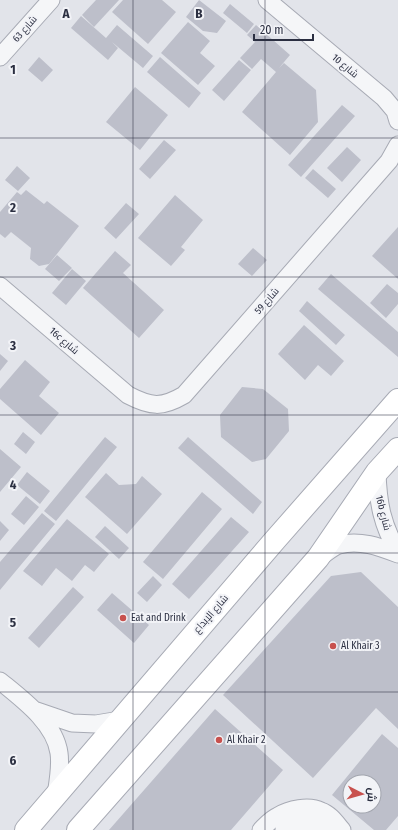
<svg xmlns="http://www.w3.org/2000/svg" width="398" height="830" font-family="'Fira Sans Condensed',Cairo,sans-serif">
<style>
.building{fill:#bdbfca;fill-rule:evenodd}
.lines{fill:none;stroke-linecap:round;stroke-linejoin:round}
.minor-casing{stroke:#a7aab4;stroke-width:19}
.secondary-casing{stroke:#a7aab4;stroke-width:24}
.minor{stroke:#f5f6f8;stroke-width:17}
.secondary{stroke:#fff;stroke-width:22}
.grid{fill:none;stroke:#2b2f41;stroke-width:1;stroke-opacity:0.55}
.poi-dot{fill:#c8514e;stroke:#f2f3f7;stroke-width:1.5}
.labels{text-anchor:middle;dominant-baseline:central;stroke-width:4;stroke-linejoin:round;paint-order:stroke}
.street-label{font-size:10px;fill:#2b2f41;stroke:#f2f3f7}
.poi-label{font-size:10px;fill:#2b2f41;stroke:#f2f3f7;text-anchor:start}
.grid-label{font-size:13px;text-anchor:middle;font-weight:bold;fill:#2b2f41;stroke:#f2f3f7;stroke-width:4;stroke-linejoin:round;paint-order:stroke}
</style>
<rect width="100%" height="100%" fill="#e2e4ea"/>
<path class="building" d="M 96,0 L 119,0 L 94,27 L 82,15 Z
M 123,0 L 162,0 L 176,12 L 148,44 L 112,12 Z
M 199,0 L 226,21 L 217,33 L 203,31 L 186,17 Z
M 230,4 L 254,24 L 247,33 L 223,13 Z
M 81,16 L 106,38 L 117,25 L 153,56 L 143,68 L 112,42 L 118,48 L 108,60 L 71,28 Z
M 188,22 L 210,41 L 200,53 L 215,66 L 198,85 L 161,53 Z
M 256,25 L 290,55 L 279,68 L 284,63 L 316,90 L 318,122 L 290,155 L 242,112 L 276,72 L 261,59 L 252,69 L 240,58 L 255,42 L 247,35 Z
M 39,57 L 53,70 L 42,82 L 28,70 Z
M 160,57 L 201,93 L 189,108 L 147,72 Z
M 239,60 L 251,70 L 224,101 L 212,90 Z
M 135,87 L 168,115 L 140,150 L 106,122 Z
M 342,105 L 355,116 L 301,177 L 288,165 Z
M 164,140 L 176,150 L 150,179 L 139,169 Z
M 347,147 L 361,160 L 342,182 L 327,168 Z
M 17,166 L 30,178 L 18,191 L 5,180 Z
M 313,169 L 336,189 L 328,198 L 305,178 Z
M 26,190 L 44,204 L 47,201 L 79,226 L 49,264 L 39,266 L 30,259 L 31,248 L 11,232 L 5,238 L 0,234 L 0,212 L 17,192 L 21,195 Z
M 175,195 L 203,220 L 181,247 L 185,250 L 171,266 L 138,238 Z
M 126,203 L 139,214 L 116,239 L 104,228 Z
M 398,227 L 398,279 L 372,256 Z
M 253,248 L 267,260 L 252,276 L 238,264 Z
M 115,251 L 131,265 L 123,273 L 164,310 L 139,338 L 83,288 Z
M 57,255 L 72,268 L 59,281 L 45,269 Z
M 72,269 L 86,281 L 66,305 L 52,293 Z
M 331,274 L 398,332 L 398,357 L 318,289 Z
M 387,284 L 398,293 L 398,304 L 386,318 L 370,303 Z
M 307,301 L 345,335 L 336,345 L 299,311 Z
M 304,325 L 344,361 L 331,376 L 318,365 L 305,380 L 278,354 Z
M 0,354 L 8,361 L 0,371 Z
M 25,360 L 50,382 L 39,396 L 59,413 L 41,435 L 0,399 L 0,389 Z
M 242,387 L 263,389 L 288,409 L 289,431 L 266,459 L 252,462 L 221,437 L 220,415 Z
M 23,432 L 35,442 L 26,454 L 14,444 Z
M 105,437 L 117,447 L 56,521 L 44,511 Z
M 188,437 L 262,502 L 253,514 L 178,448 Z
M 0,449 L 21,467 L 0,492 Z
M 27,472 L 50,491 L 40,504 L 17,485 Z
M 106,473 L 119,485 L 136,484 L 142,476 L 162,494 L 127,534 L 85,497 Z
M 202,492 L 222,509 L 163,579 L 143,562 Z
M 26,496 L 39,507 L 24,525 L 11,514 Z
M 42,513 L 55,524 L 0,590 L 0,562 Z
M 231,517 L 249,532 L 189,599 L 172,584 Z
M 67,519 L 109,554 L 94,572 L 85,565 L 72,581 L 56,568 L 42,586 L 23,571 Z
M 0,521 L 9,530 L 0,541 Z
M 105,526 L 129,548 L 119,559 L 95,537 Z
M 361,572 L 398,607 L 398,729 L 376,708 L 313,778 L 223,695 L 331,576 Z
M 153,576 L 162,585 L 147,602 L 137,593 Z
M 73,587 L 84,597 L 39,648 L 28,638 Z
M 112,593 L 149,625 L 134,643 L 97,610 Z
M 215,709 L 283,770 L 231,830 L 109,830 Z
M 382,734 L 398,748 L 398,816 L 386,830 L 374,830 L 332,795 ZM 350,782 L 374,782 L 374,806 L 350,806 Z"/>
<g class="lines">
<g class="minor-casing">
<path id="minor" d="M 267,0 L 384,98 L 395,111 L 398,121
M 0,57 L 51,0
M 0,286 L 128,395 C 151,407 162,408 184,395 L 389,161 L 398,145
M 377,472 C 378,503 382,525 398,552
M 320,557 C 326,553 333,547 339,545 C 359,539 380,547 398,554
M 0,681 C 22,699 55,723 59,753 C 61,766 58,782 56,795
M 34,710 L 72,723 L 96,724 L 120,720
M 261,830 C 266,825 271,819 278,816 C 289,809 309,805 321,811 C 330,814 336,823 342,830
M 284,830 C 299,822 311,823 326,830"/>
</g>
<g class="secondary-casing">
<path id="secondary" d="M 26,830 L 275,540 L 398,400
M 78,830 L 318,558 L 377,472 L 398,449"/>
</g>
<use href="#minor" class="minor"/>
<use href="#secondary" class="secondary"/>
</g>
<path class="grid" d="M 133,0 L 133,830M 265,0 L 265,830M 0,138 L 398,138M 0,277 L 398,277M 0,415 L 398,415M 0,553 L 398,553M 0,692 L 398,692"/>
<g class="poi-dot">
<circle cx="123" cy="618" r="4"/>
<circle cx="333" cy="646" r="4"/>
<circle cx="219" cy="740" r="4"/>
</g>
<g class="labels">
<g class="street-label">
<text transform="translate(25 29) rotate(-49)">شارع 63</text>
<text transform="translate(345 66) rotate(40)">شارع 10</text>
<text transform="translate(267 301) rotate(-49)">شارع 59</text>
<text transform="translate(64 341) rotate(41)">16c شارع</text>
<text transform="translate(383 513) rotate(76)">16b شارع</text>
<text transform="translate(211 614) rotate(-49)">شارع الإبداع</text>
</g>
<g class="poi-label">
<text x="131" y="618">Eat and Drink</text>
<text x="341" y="646">Al Khair 3</text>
<text x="227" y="740">Al Khair 2</text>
</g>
</g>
<g class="grid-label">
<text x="66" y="18">A</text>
<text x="199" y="18">B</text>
<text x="13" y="74">1</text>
<text x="13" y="212">2</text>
<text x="13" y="350">3</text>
<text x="13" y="489">4</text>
<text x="13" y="627">5</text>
<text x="13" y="765">6</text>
</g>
<g transform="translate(362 794) rotate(96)"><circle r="19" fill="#f2f3f7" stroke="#a2a5ae"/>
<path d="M0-3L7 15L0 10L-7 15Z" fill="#c8514e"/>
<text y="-6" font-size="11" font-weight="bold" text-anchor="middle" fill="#2b2f41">ش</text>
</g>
<path d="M254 34v6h59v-6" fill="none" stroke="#2b2f41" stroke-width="2"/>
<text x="260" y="34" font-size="12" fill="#2b2f41" stroke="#f2f3f7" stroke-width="3" paint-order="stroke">20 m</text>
</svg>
